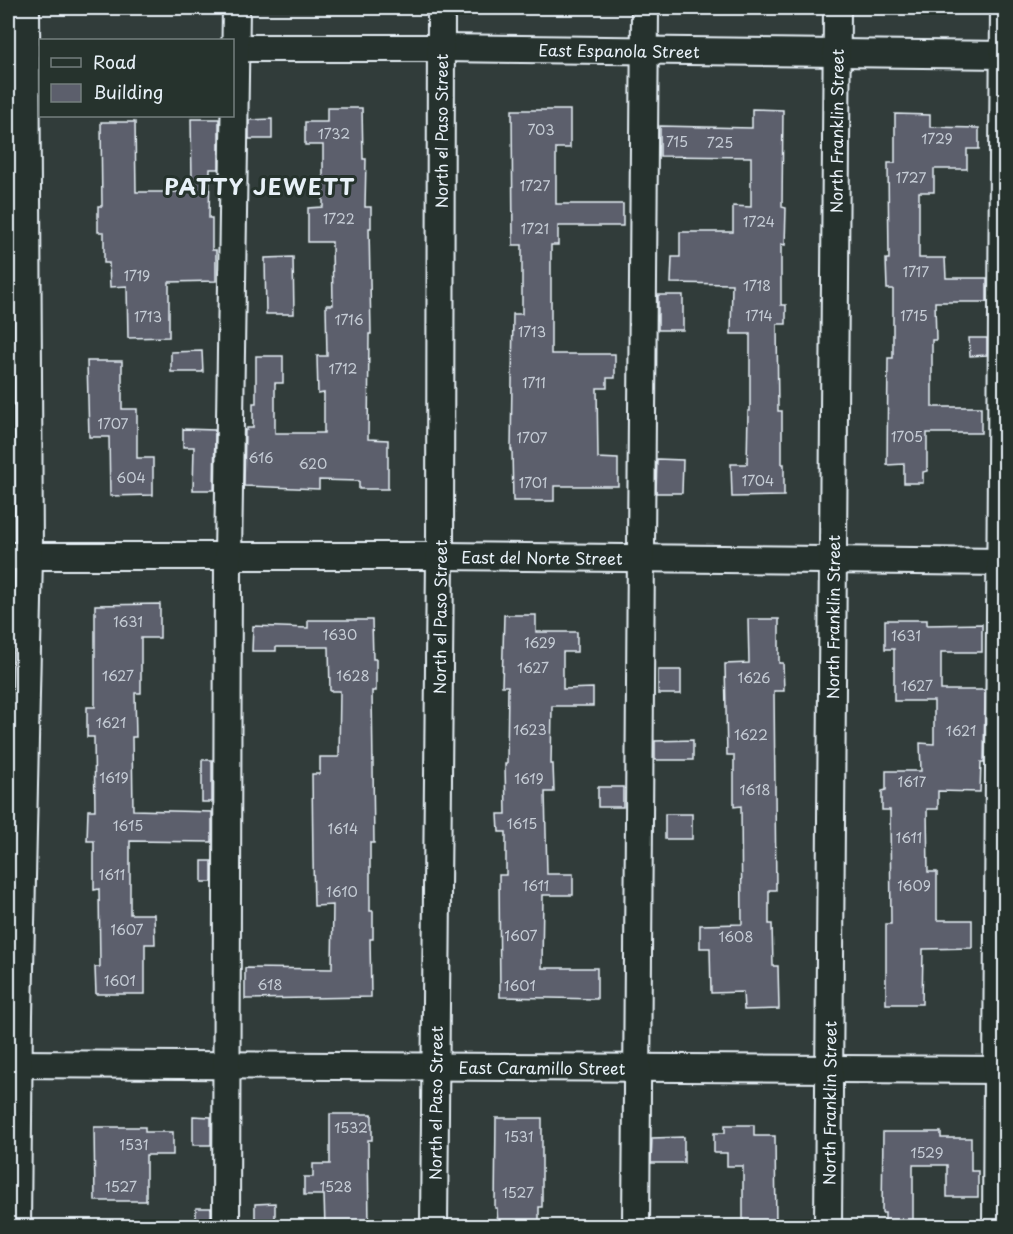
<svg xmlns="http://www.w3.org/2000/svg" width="1013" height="1234" font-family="'Playpen Sans',sans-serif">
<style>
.building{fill:#5c5f6c;stroke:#e8f1f8;stroke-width:1.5}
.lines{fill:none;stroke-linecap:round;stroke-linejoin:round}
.minor-casing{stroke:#e8f1f8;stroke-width:30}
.minor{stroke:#26332d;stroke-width:26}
.labels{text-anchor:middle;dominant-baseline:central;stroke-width:6;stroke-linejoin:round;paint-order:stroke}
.number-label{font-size:14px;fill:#c5ccd5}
.street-label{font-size:16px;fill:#e8f1f8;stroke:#26332d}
.district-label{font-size:22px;font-weight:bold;letter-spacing:1.5px;fill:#e8f1f8;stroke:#26332d}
</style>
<rect width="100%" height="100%" fill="#313c3a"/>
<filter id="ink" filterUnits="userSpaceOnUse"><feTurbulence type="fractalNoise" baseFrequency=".0167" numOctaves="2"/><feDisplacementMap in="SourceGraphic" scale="12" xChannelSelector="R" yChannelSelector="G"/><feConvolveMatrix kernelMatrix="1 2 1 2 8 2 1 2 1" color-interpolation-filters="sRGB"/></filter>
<g filter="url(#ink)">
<path class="building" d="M 327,108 L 362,108 L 363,159 L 366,159 L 365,207 L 371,207 L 371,228 L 369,228 L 371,334 L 369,334 L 368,439 L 388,440 L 388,489 L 359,489 L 359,481 L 319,480 L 319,489 L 244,486 L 245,430 L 247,430 L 247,428 L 253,428 L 253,403 L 256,403 L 256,356 L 283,356 L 283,383 L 275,383 L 275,433 L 324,433 L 324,393 L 318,394 L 317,356 L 327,356 L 326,305 L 333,305 L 332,242 L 308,242 L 308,208 L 323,207 L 323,145 L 305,145 L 305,122 L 327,122 Z
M 752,109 L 783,110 L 782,207 L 786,208 L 785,245 L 781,244 L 781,305 L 786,305 L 786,324 L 777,324 L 778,411 L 782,411 L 782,464 L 784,464 L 784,496 L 732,497 L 731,464 L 747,464 L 748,411 L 750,411 L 750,334 L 731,334 L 732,284 L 671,283 L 672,257 L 680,257 L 680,232 L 733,232 L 733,206 L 751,207 L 751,157 L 660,156 L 660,126 L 752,128 Z
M 512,110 L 570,110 L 570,148 L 556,148 L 556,204 L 623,204 L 623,226 L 558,226 L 558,245 L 551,245 L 551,354 L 615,354 L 615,378 L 607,378 L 607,388 L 597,388 L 598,458 L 618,459 L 618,486 L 554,486 L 554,501 L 513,501 L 512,450 L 511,450 L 513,314 L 522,314 L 522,245 L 513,245 Z
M 895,114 L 930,115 L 930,127 L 979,128 L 979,149 L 967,149 L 967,169 L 934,169 L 934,192 L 919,192 L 919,258 L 945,258 L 946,278 L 987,278 L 987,302 L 935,302 L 936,340 L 932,340 L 932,407 L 981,407 L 981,433 L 927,433 L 927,471 L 923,472 L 923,483 L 904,483 L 904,464 L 887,465 L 888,358 L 893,358 L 893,289 L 887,289 L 886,259 L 889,259 L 888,163 L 895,163 Z
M 191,119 L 219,119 L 219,169 L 210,169 L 209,218 L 212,218 L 212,250 L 216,250 L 216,281 L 169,282 L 169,337 L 128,338 L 127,286 L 110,287 L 109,263 L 104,263 L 104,232 L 98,232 L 98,206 L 102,206 L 101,122 L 135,122 L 136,192 L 184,192 L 184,181 L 192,181 Z
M 272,119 L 272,139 L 249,139 L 249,120 Z
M 293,257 L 294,314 L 266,314 L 265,258 Z
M 658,295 L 683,295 L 683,330 L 658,330 Z
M 969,338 L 987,338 L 987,355 L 970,356 Z
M 202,351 L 203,372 L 171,372 L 171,352 Z
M 87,361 L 122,361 L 122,409 L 137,409 L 137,458 L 153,458 L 153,495 L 110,496 L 109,437 L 89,437 Z
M 183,429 L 215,430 L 214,490 L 193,490 L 194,447 L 183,447 Z
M 657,459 L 683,460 L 682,493 L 656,493 Z
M 160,604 L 160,638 L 141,638 L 141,693 L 135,693 L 136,737 L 132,737 L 133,810 L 212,812 L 212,842 L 130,841 L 130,914 L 154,914 L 155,944 L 145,944 L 145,994 L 96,994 L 95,967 L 100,967 L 99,889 L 94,890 L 94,841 L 87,841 L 88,810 L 95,810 L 94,737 L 87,737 L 87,707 L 95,707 L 95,605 Z
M 504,615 L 536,615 L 536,632 L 577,632 L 577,652 L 563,652 L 563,689 L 593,688 L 593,706 L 552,706 L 551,764 L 553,764 L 554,792 L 545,792 L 547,874 L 573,874 L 573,895 L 543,895 L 542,968 L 597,968 L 597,999 L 500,997 L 499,875 L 506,875 L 506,832 L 499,832 L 498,814 L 506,814 L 505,764 L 507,764 L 508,686 L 502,686 Z
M 748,619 L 779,619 L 779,663 L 783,663 L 784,691 L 774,691 L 776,890 L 769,890 L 769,924 L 772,924 L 773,966 L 778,966 L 779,1009 L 744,1010 L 743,992 L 711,993 L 710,948 L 700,948 L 700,925 L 742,924 L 741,806 L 734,807 L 734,755 L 727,755 L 725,664 L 749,663 Z
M 308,620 L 372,620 L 373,659 L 376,659 L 376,691 L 372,691 L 374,843 L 370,843 L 370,911 L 373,911 L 373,939 L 370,939 L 371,997 L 245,999 L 245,968 L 332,969 L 333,905 L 314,906 L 313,858 L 312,774 L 320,774 L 320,757 L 339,757 L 340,691 L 330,691 L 329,647 L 276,647 L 276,651 L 252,651 L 253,626 L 308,628 Z
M 885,620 L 927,620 L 927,625 L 982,624 L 982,652 L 941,652 L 941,690 L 985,690 L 984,762 L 981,762 L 980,792 L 938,791 L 938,809 L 927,809 L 928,872 L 937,872 L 937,920 L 972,920 L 972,948 L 923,949 L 922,1004 L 886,1004 L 886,924 L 891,924 L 890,810 L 882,810 L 882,791 L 886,790 L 886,771 L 921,771 L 920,743 L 934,744 L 934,701 L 894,701 L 894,649 L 885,649 Z
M 658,670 L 681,670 L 681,694 L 658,694 Z
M 693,740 L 693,760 L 655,760 L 655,741 Z
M 202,760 L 212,760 L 212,802 L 202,802 Z
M 598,787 L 623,787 L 623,807 L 598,807 Z
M 665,814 L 692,814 L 692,839 L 665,839 Z
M 202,861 L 212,861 L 212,882 L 202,882 Z
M 330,1114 L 372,1114 L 372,1140 L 368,1140 L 369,1227 L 325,1227 L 324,1195 L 304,1195 L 304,1177 L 313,1177 L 313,1164 L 330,1164 Z
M 193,1116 L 211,1117 L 211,1145 L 193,1145 Z
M 496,1118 L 542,1118 L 542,1207 L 539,1207 L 539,1227 L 498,1227 L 497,1208 L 495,1208 Z
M 725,1125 L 754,1125 L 754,1136 L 775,1136 L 776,1227 L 743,1227 L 743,1166 L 727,1166 L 727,1153 L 714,1153 L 714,1133 L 725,1133 Z
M 94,1127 L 145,1127 L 145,1132 L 173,1132 L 173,1155 L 146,1155 L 146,1201 L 95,1201 Z
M 883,1132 L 941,1132 L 941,1138 L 971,1138 L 971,1171 L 978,1171 L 978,1197 L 947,1197 L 947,1165 L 913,1165 L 913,1227 L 885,1227 L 885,1213 L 882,1213 Z
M 684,1137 L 684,1163 L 651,1163 L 652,1138 Z
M 275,1203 L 275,1223 L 255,1224 L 255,1204 Z
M 196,1208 L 211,1208 L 211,1227 L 196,1227 Z"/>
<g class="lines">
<g class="minor-casing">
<g id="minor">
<path id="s1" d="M 232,48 L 441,48 L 1006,55"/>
<path id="s2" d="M 8,556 L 440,556 L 1006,562"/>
<path id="s3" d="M 8,1064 L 1006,1070"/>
<path d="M 17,1226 L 19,1015 L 29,556 L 26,8"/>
<path d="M 226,1226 L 228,558 L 236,8"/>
<path id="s4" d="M 434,1226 L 440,556 L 441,8"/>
<path d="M 636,1226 L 645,8"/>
<path id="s5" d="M 828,1226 L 837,8"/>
<path d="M 996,1226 L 1004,8"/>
</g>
</g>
<use href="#minor" class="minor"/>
</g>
</g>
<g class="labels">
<g class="number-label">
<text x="541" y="129">703</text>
<text x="334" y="133">1732</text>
<text x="937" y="138">1729</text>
<text x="677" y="141">715</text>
<text x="720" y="142">725</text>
<text x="911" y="177">1727</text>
<text x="535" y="185">1727</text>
<text x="339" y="218">1722</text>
<text x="759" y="221">1724</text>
<text x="535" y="228">1721</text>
<text x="916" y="271">1717</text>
<text x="137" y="275">1719</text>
<text x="757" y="285">1718</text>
<text x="759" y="315">1714</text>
<text x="914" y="315">1715</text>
<text x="148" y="316">1713</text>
<text x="349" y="319">1716</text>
<text x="532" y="331">1713</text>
<text x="343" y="368">1712</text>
<text x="534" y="382">1711</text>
<text x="113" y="423">1707</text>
<text x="907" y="436">1705</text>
<text x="532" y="437">1707</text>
<text x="261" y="457">616</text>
<text x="313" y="463">620</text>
<text x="131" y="477">604</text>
<text x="758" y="480">1704</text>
<text x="533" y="482">1701</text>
<text x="128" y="621">1631</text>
<text x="340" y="634">1630</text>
<text x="906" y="635">1631</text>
<text x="540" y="642">1629</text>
<text x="533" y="667">1627</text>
<text x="118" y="675">1627</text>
<text x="353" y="675">1628</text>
<text x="754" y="677">1626</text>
<text x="917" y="685">1627</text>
<text x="111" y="722">1621</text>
<text x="530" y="729">1623</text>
<text x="961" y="730">1621</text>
<text x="751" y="734">1622</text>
<text x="114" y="777">1619</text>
<text x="529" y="778">1619</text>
<text x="912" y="781">1617</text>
<text x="755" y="789">1618</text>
<text x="522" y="823">1615</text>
<text x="128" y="825">1615</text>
<text x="343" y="828">1614</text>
<text x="909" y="837">1611</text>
<text x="112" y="874">1611</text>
<text x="536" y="885">1611</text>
<text x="914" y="885">1609</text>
<text x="342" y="891">1610</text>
<text x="127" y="929">1607</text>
<text x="521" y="935">1607</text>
<text x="736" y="936">1608</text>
<text x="120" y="980">1601</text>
<text x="270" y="984">618</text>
<text x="520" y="985">1601</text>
<text x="351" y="1127">1532</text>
<text x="519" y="1136">1531</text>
<text x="134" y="1144">1531</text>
<text x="927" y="1152">1529</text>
<text x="121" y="1186">1527</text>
<text x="336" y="1186">1528</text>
<text x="518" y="1192">1527</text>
</g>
<g class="street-label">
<text stroke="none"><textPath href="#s1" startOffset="387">East Espanola Street</textPath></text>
<text stroke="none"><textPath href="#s4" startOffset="1095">North el Paso Street</textPath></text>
<text stroke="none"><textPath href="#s5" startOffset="1095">North Franklin Street</textPath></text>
<text stroke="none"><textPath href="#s2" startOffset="534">East del Norte Street</textPath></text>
<text stroke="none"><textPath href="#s4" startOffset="609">North el Paso Street</textPath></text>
<text stroke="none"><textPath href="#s5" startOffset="609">North Franklin Street</textPath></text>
<text stroke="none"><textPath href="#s3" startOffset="534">East Caramillo Street</textPath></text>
<text stroke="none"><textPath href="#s4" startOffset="123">North el Paso Street</textPath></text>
<text stroke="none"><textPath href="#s5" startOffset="123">North Franklin Street</textPath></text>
</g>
<g class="district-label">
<text x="260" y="185">PATTY JEWETT</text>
</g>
</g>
<rect width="1013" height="1234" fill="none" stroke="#26332d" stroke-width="30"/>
<rect x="15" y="15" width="983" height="1204" fill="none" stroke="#e8f1f8" stroke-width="2" filter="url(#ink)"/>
<rect x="39" y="39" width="195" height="78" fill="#26332d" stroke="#747f7e" stroke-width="1.5"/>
<rect x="51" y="58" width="30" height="9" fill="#26332d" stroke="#747f7e" stroke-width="1.5"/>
<text x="93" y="69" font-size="18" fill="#e8f1f8">Road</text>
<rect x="51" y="84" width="30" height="18" fill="#5c5f6c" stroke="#747f7e" stroke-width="1.5"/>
<text x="93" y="99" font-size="18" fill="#e8f1f8">Building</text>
</svg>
